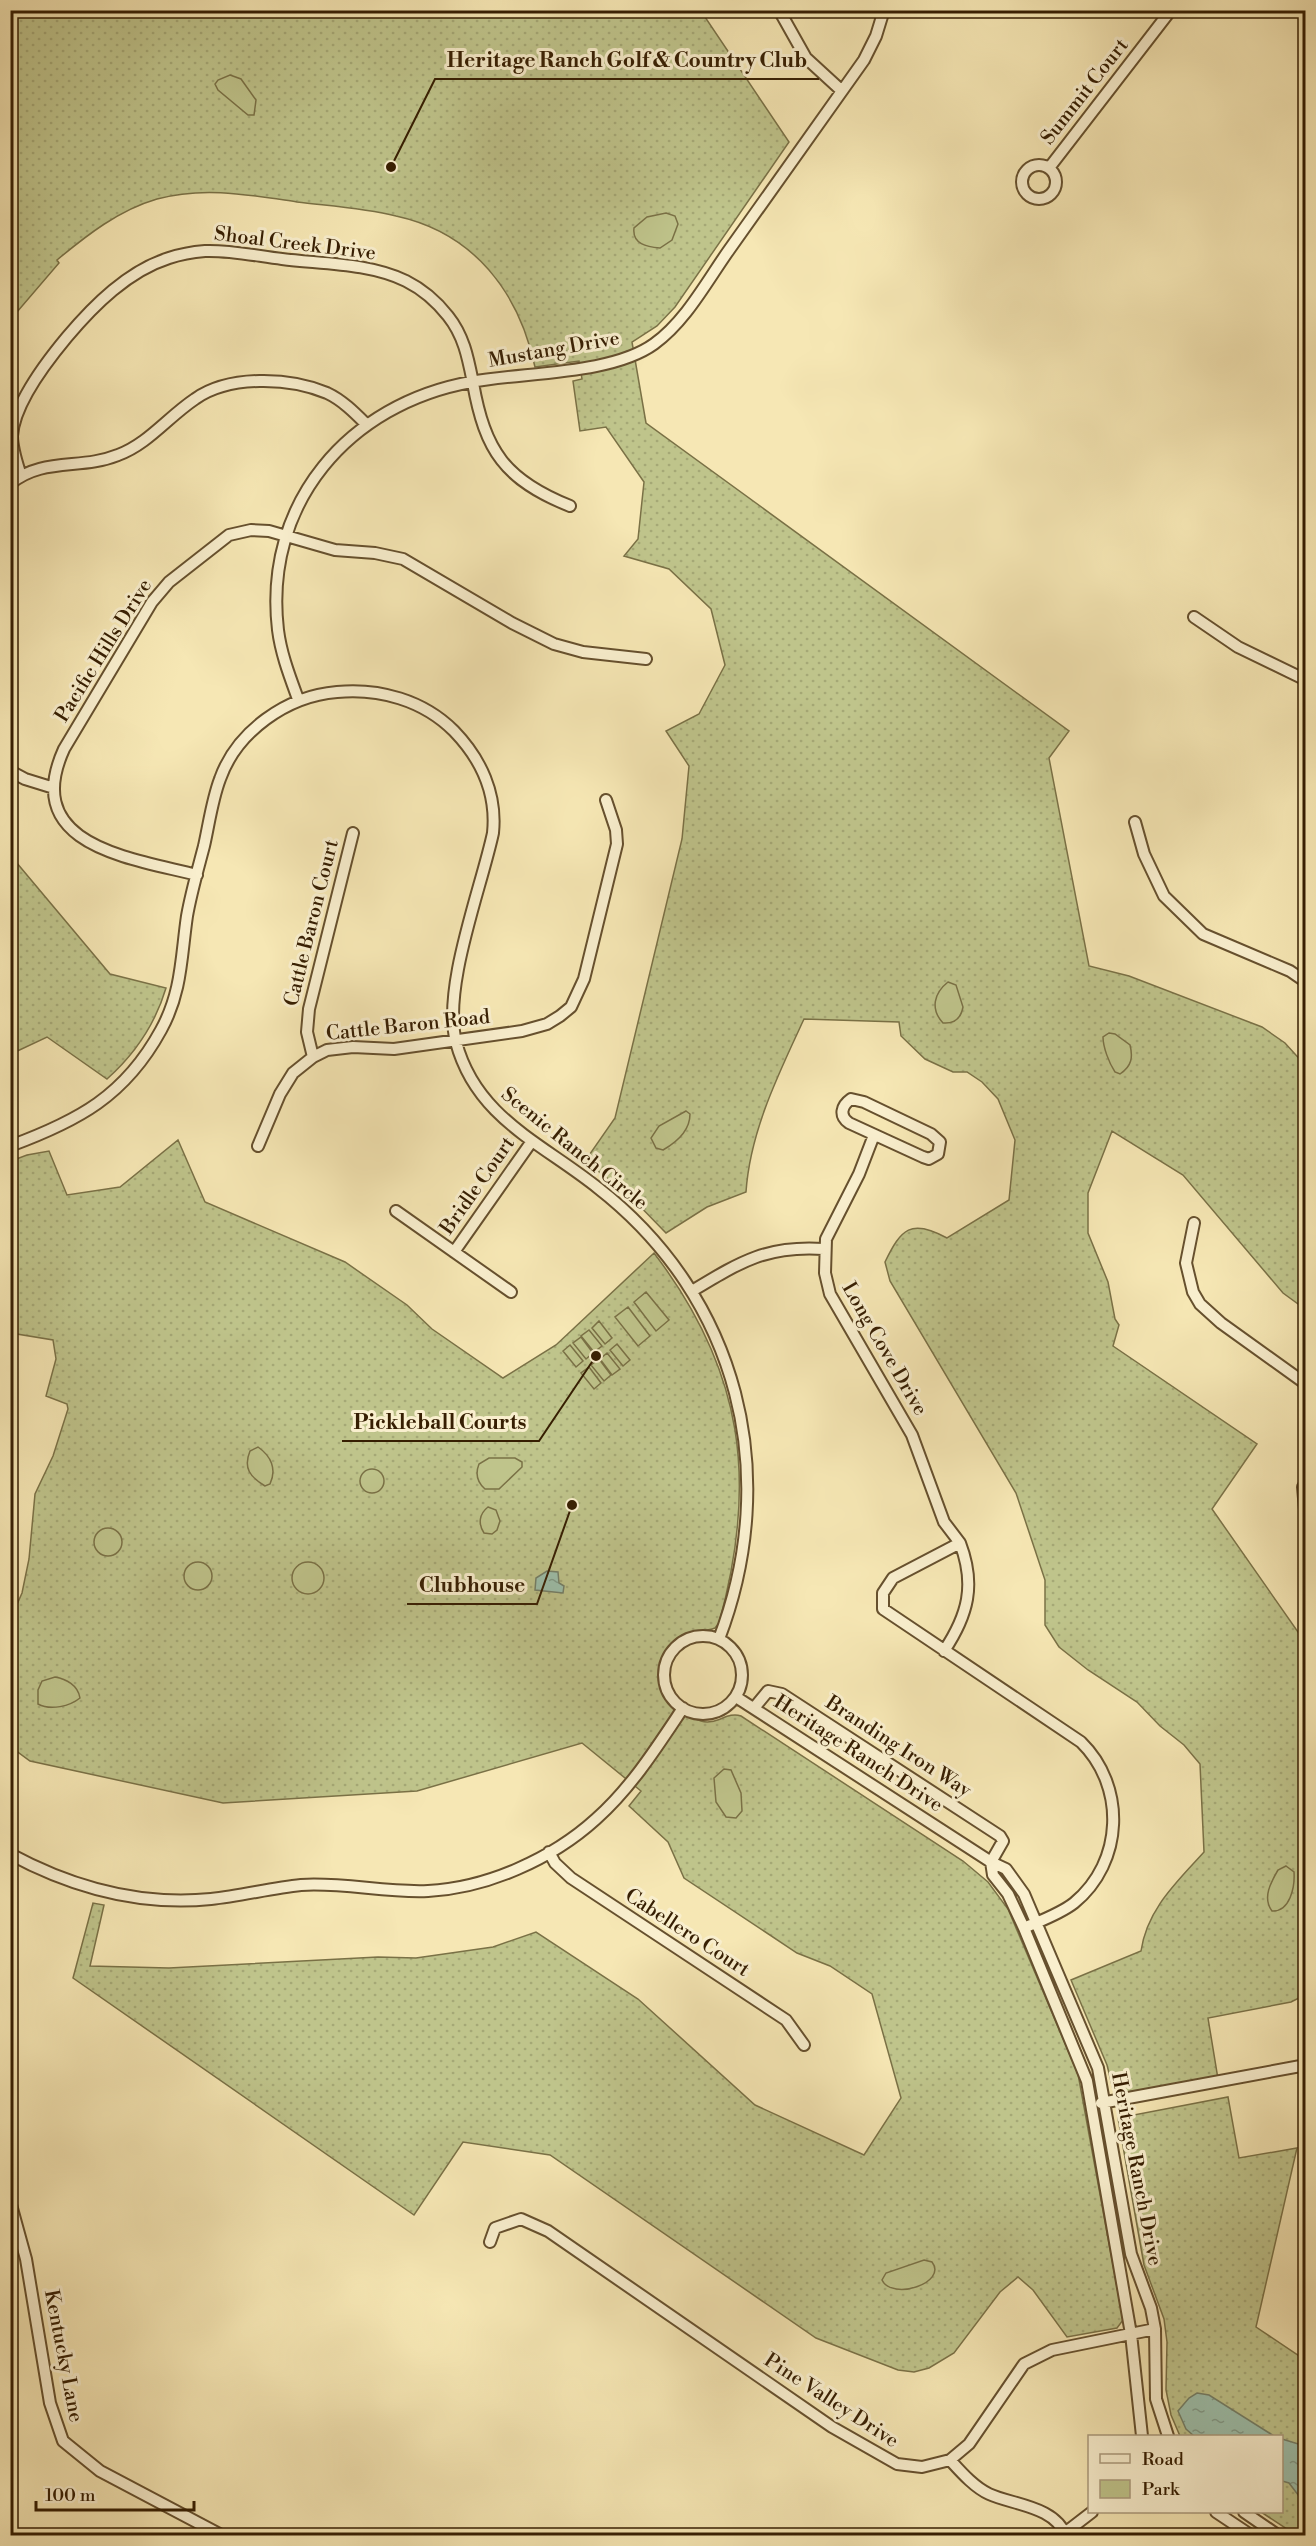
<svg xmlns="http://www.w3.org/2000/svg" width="1316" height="2546" font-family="'Libre Bodoni',serif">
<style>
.green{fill:url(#green-dots);stroke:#7a7146;stroke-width:1.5}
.pitch{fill:#bfc48b;stroke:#7a7146;stroke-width:1.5}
.water{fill:url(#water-ripples);stroke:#747f68;stroke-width:1.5}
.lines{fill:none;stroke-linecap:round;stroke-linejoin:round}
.street-casing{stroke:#66502e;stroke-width:14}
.street{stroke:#f9efce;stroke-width:10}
.labels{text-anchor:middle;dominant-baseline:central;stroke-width:6;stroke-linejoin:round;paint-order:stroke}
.street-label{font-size:20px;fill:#361e02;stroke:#f9efce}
.leader{fill:none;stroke:#361e02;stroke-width:2}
.callout-dot{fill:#361e02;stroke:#f9efce;stroke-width:2}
.callout-label{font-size:21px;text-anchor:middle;font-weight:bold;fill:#361e02;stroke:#f9efce;stroke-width:6;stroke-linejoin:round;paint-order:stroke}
</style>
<defs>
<pattern id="green-dots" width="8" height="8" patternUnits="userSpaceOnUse" patternTransform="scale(1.5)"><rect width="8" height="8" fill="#bfc48b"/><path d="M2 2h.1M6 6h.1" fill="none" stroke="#a5a876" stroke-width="1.8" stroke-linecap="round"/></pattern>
<pattern id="water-ripples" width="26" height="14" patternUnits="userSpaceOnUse" patternTransform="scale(1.5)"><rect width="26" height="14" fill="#9dc0ac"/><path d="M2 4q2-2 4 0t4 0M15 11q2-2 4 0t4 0" fill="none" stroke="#819b8a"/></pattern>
</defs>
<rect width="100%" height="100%" fill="#f6e7b4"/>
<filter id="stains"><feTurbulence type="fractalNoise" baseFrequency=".00333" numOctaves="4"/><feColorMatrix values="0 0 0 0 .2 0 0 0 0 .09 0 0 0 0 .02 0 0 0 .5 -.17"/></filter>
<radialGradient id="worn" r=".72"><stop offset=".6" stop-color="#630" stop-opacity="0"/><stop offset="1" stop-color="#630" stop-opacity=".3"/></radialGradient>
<path class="green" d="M 11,11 L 701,11 L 789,142 L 675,307 L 657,326 L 632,342 L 646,423 L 1069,731 L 1049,758 L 1089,966 L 1129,976 L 1262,1027 L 1285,1043 L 1305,1065 L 1305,1309 L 1283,1293 L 1183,1175 L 1112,1131 L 1088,1193 L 1088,1233 L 1108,1282 L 1115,1319 L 1119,1325 L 1113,1346 L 1257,1444 L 1212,1509 L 1305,1642 L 1305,1995 L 1291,2002 L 1208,2018 L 1218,2079 L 1120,2095 L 1113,2089 L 1107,2065 L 1071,1980 L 1141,1951 C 1147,1909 1177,1882 1204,1852 L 1200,1764 L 1184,1745 L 1160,1726 L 1137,1702 L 1088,1670 L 1059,1647 L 1045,1625 L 1045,1580 L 1016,1493 L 890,1281 L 885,1262 C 901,1229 911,1218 947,1238 L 1009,1200 L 1015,1140 L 998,1099 L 982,1082 L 967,1072 L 953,1072 L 925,1059 L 901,1036 L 899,1022 L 804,1019 C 779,1073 750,1131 746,1192 L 707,1207 L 666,1233 L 629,1195 L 585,1161 L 615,1118 L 682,839 L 689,766 L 666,731 L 699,714 L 725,665 L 711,609 L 669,569 L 624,556 L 638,539 L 644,482 L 606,427 L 580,431 L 573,381 L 582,379 L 579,361 L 535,367 C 519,292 474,233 396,216 C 364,208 330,206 297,202 C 250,195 204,186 157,199 C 119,210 87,235 57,260 L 59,263 L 11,319 Z
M 11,856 L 110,974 L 166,988 C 155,1025 135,1054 107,1079 L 47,1037 L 11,1054 Z
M 178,1140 L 205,1202 L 345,1262 L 407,1305 L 432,1329 L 503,1378 L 556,1345 L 654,1253 C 744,1371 758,1482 719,1623 L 715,1628 C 701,1633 689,1631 676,1640 C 641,1667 666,1711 701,1721 C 716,1726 727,1711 741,1716 L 963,1861 L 988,1882 L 1008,1909 L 1078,2074 L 1123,2320 L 1117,2328 L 1067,2337 L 1033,2290 L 1018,2277 L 1000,2292 L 954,2353 L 929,2368 L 914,2372 L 898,2370 L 816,2338 L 550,2155 L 463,2142 L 414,2215 L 73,1978 L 93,1903 L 104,1905 L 90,1966 L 169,1968 L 378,1957 L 416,1958 L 493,1947 L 536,1932 L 638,1999 L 755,2105 L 864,2155 L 901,2098 L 872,1994 L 830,1966 L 797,1953 L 684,1878 L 668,1842 L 629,1806 L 641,1791 L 582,1743 L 417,1791 L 223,1803 L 30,1761 L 11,1747 L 11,1618 L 22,1593 L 29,1559 L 35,1494 L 53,1456 L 68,1409 L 67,1404 L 46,1396 L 56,1359 L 53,1340 L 11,1333 L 11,1161 L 27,1155 L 49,1151 L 67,1195 L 120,1187 Z
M 1228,2097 L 1239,2158 L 1297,2148 L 1256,2327 L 1305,2360 L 1305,2535 L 1296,2535 L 1261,2512 L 1282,2512 L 1282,2436 L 1180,2436 L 1171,2415 L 1166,2390 L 1167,2342 L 1164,2319 L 1144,2265 L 1118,2118 Z"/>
<path class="pitch" d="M 230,75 L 241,79 L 256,100 L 254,115 L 248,115 L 218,90 L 215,84 L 218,80 Z
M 666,213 L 675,216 L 678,224 L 672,240 L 660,248 C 647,247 632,244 634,228 L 647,217 Z
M 948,982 L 956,985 L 963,1007 C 961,1018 955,1024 943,1023 C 930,1009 934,993 948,982 Z
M 1109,1033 L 1115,1034 L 1130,1045 C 1133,1057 1132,1066 1120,1074 L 1115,1072 C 1109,1063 1103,1047 1103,1037 Z
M 686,1111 L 690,1114 C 690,1131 677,1142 663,1150 L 656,1148 L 651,1138 L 659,1126 Z
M 646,1292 L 669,1320 L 656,1331 L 634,1302 Z
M 628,1307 L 650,1336 L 638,1346 L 615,1317 Z
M 599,1321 L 612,1338 L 605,1344 L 592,1328 Z
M 589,1330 L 602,1346 L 594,1352 L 581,1336 Z
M 581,1337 L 593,1353 L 586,1359 L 573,1343 Z
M 617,1344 L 630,1360 L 623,1366 L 610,1350 Z
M 570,1345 L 583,1361 L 576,1367 L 563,1351 Z
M 607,1353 L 620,1369 L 612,1375 L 600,1359 Z
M 599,1359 L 611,1375 L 604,1381 L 591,1365 Z
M 589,1367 L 601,1383 L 594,1389 L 581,1373 Z
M 258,1447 C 271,1456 277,1469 270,1484 L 265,1486 C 250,1477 243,1468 250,1451 Z
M 489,1458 L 515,1458 L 522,1462 L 522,1467 L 499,1489 L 485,1489 C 477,1482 475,1474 479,1464 Z
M360 1481a12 12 0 1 1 24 0a12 12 0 1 1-24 0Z
M 488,1507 L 496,1510 L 500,1521 L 497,1530 L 492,1534 L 484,1533 C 478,1524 479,1514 488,1507 Z
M94 1542a14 14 0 1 1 28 0a14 14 0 1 1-28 0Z
M184 1576a14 14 0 1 1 28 0a14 14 0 1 1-28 0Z
M292 1578a16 16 0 1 1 32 0a16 16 0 1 1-32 0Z
M 55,1677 C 66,1679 78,1685 80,1698 C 70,1706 51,1711 38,1704 L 38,1690 L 42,1681 Z
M 724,1769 L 731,1770 L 741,1793 L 742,1811 L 736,1818 L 726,1817 L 716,1802 L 714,1778 Z
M 1286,1866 L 1294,1872 C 1295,1887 1290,1912 1272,1911 C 1262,1898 1271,1882 1278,1870 Z
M 924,2260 L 932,2262 C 948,2283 892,2301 882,2280 L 886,2273 Z"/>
<path class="water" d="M 547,1571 L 558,1572 L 559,1583 L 564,1586 L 563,1593 L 535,1590 L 536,1578 Z
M 1197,2393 L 1209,2395 L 1274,2436 L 1194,2436 L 1186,2429 L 1178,2411 L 1189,2398 Z
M 1282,2439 L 1305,2446 L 1305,2504 L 1289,2483 L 1282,2481 Z"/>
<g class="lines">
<g class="street-casing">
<path id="street" d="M 779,10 L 806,58 L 842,91
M1022 182a17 17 0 1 1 34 0a17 17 0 1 1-34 0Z
M 1049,168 L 1171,10
M 21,476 C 17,463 12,449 12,436 C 14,404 47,361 67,337 C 94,305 128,271 169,258 C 181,254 193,252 205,251 C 230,250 257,256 282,259 C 322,264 369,263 406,281 C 422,289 437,302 448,316 C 464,336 468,358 473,383 C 485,451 505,480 570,506
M 10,484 C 42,457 81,470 118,455 C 148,444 168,417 195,399 C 229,375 289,377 327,393 C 342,400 354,412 366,424
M 1194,617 L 1238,647 L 1306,680
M 298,699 C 290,677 281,654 278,630 C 263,503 349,404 471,382 C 523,372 611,375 654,344 C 686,321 707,281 729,250 C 774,186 819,123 864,60 L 876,36 L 884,10
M 10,771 L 25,779 L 54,788
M 1135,822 L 1144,854 L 1164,896 L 1203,934 L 1290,971 L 1306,982
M 197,875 C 131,858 20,846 64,749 L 152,602 L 169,582 L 229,535 L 251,530 L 269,531 L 335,550 L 375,553 L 403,559 L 512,623 L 554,644 L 583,652 L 646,659
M 313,1057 L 307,1032 L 309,1009 L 353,833
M 851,1099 L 864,1102 L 931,1134 L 940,1142 L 938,1154 L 929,1159 L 923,1157 L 849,1123 C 839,1116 841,1106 851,1099 Z
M 874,1135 L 859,1174 L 826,1239 L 825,1273 L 830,1294 L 912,1435 L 944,1522 L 960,1543 L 893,1578 L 883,1593 L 883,1609 L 1081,1742 C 1126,1786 1124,1862 1074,1903 C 1060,1914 1040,1921 1024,1928
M 10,1146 C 78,1121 125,1096 161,1030 C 182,992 181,957 187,916 C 191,893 198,869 204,846 C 209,824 212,800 220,779 C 237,731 287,696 337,692 C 379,688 423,700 454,731 C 481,759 497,794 493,833 C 481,889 442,988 456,1042 C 476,1118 542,1143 598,1188 C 739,1298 782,1474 719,1639
M 258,1146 L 280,1094 L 293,1073 L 313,1057 L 327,1050 L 353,1047 L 394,1049 L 522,1031 L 547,1024 L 560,1016 L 571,1007 L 584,979 L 617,844 L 616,830 L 606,800
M 396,1211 L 511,1292
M 1194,1223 L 1186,1263 L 1193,1292 L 1200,1304 L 1221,1323 L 1306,1384
M 454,1252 L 532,1141
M 692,1291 C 740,1262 767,1245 824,1249
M 1306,1483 L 1303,1487 L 1306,1521
M664 1675a39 39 0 1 1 78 0a39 39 0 1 1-78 0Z
M 944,1651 C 968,1615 976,1585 960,1543
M 736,1697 L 991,1862 L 1006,1869 L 1024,1894 L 1098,2068 L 1131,2254 L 1151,2308 L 1155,2329 L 1156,2399 L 1168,2436
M 754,1708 L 768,1691 L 782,1694 L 1000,1836 L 1003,1841 L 991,1862
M 549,1852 L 555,1863 L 571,1878 L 786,2020 L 804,2045
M 10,1854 C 73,1888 140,1906 211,1899 C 241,1896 271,1888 301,1885 C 343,1882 385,1893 428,1891 C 487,1888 552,1859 596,1819 C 631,1788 657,1747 683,1708
M 991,1862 L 993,1875 L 1008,1894 L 1024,1928 L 1087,2081 L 1131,2334 L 1142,2436
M 1101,2103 L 1306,2065
M 10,2201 L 26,2259 L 50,2403 L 63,2441 L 100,2471 L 223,2536
M 490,2242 L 495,2228 L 521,2219 L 548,2231 L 832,2427 L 897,2464 L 922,2467 L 950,2460 L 969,2444 L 1024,2364 L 1052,2350 L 1155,2329
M 950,2460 C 961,2472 974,2487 989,2494 C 1013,2505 1055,2506 1066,2536
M 1216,2512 L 1252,2536
M 1244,2512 L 1279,2536
M 1066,2532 L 1092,2512"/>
</g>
<use href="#street" class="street"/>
</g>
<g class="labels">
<g class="street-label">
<text transform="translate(1085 92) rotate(-52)">Summit Court</text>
<text transform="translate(295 244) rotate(7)">Shoal Creek Drive</text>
<text transform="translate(554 350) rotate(-10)">Mustang Drive</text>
<text transform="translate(104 651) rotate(-58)">Pacific Hills Drive</text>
<text transform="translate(312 923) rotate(-76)">Cattle Baron Court</text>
<text transform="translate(408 1026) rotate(-6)">Cattle Baron Road</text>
<text transform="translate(574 1149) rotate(39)">Scenic Ranch Circle</text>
<text transform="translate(478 1186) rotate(-55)">Bridle Court</text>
<text transform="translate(884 1349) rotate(60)">Long Cove Drive</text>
<text transform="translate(898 1747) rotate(33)">Branding Iron Way</text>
<text transform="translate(858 1754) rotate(33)">Heritage Ranch Drive</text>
<text transform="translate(687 1933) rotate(33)">Cabellero Court</text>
<text transform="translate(1136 2169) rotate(79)">Heritage Ranch Drive</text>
<text transform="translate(63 2356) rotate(79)">Kentucky Lane</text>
<text transform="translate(831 2401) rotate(33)">Pine Valley Drive</text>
</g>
</g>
<path class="leader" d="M391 167L435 79H819M596 1356L539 1441H342M572 1505L537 1604H407"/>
<g class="callout-dot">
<circle cx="391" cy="167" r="6"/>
<circle cx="596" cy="1356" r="6"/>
<circle cx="572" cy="1505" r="6"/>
</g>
<g class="callout-label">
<text x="627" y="67">Heritage Ranch Golf &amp; Country Club</text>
<text x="440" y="1429">Pickleball Courts</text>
<text x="472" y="1592">Clubhouse</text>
</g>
<rect width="1316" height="2546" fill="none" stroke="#f6e7b4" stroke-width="36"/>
<rect x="12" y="12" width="1292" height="2522" fill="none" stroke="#361e02" stroke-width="3"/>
<rect x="18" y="18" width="1280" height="2510" fill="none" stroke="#361e02" stroke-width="1.5"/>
<rect x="1088" y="2435" width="195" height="78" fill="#f9efce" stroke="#ab9b7c" stroke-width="1.5"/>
<rect x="1100" y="2454" width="30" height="9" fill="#f9efce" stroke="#ab9b7c" stroke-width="1.5"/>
<text x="1142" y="2465" font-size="18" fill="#361e02">Road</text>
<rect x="1100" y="2480" width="30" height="18" fill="#bfc48b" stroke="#ab9b7c" stroke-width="1.5"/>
<text x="1142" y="2495" font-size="18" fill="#361e02">Park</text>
<path d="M36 2501v9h158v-9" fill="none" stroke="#361e02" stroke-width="3"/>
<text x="45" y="2501" font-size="18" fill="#361e02" stroke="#f9efce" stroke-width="4.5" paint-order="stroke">100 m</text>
<rect width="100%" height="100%" filter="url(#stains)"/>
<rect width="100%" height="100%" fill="url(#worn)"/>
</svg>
